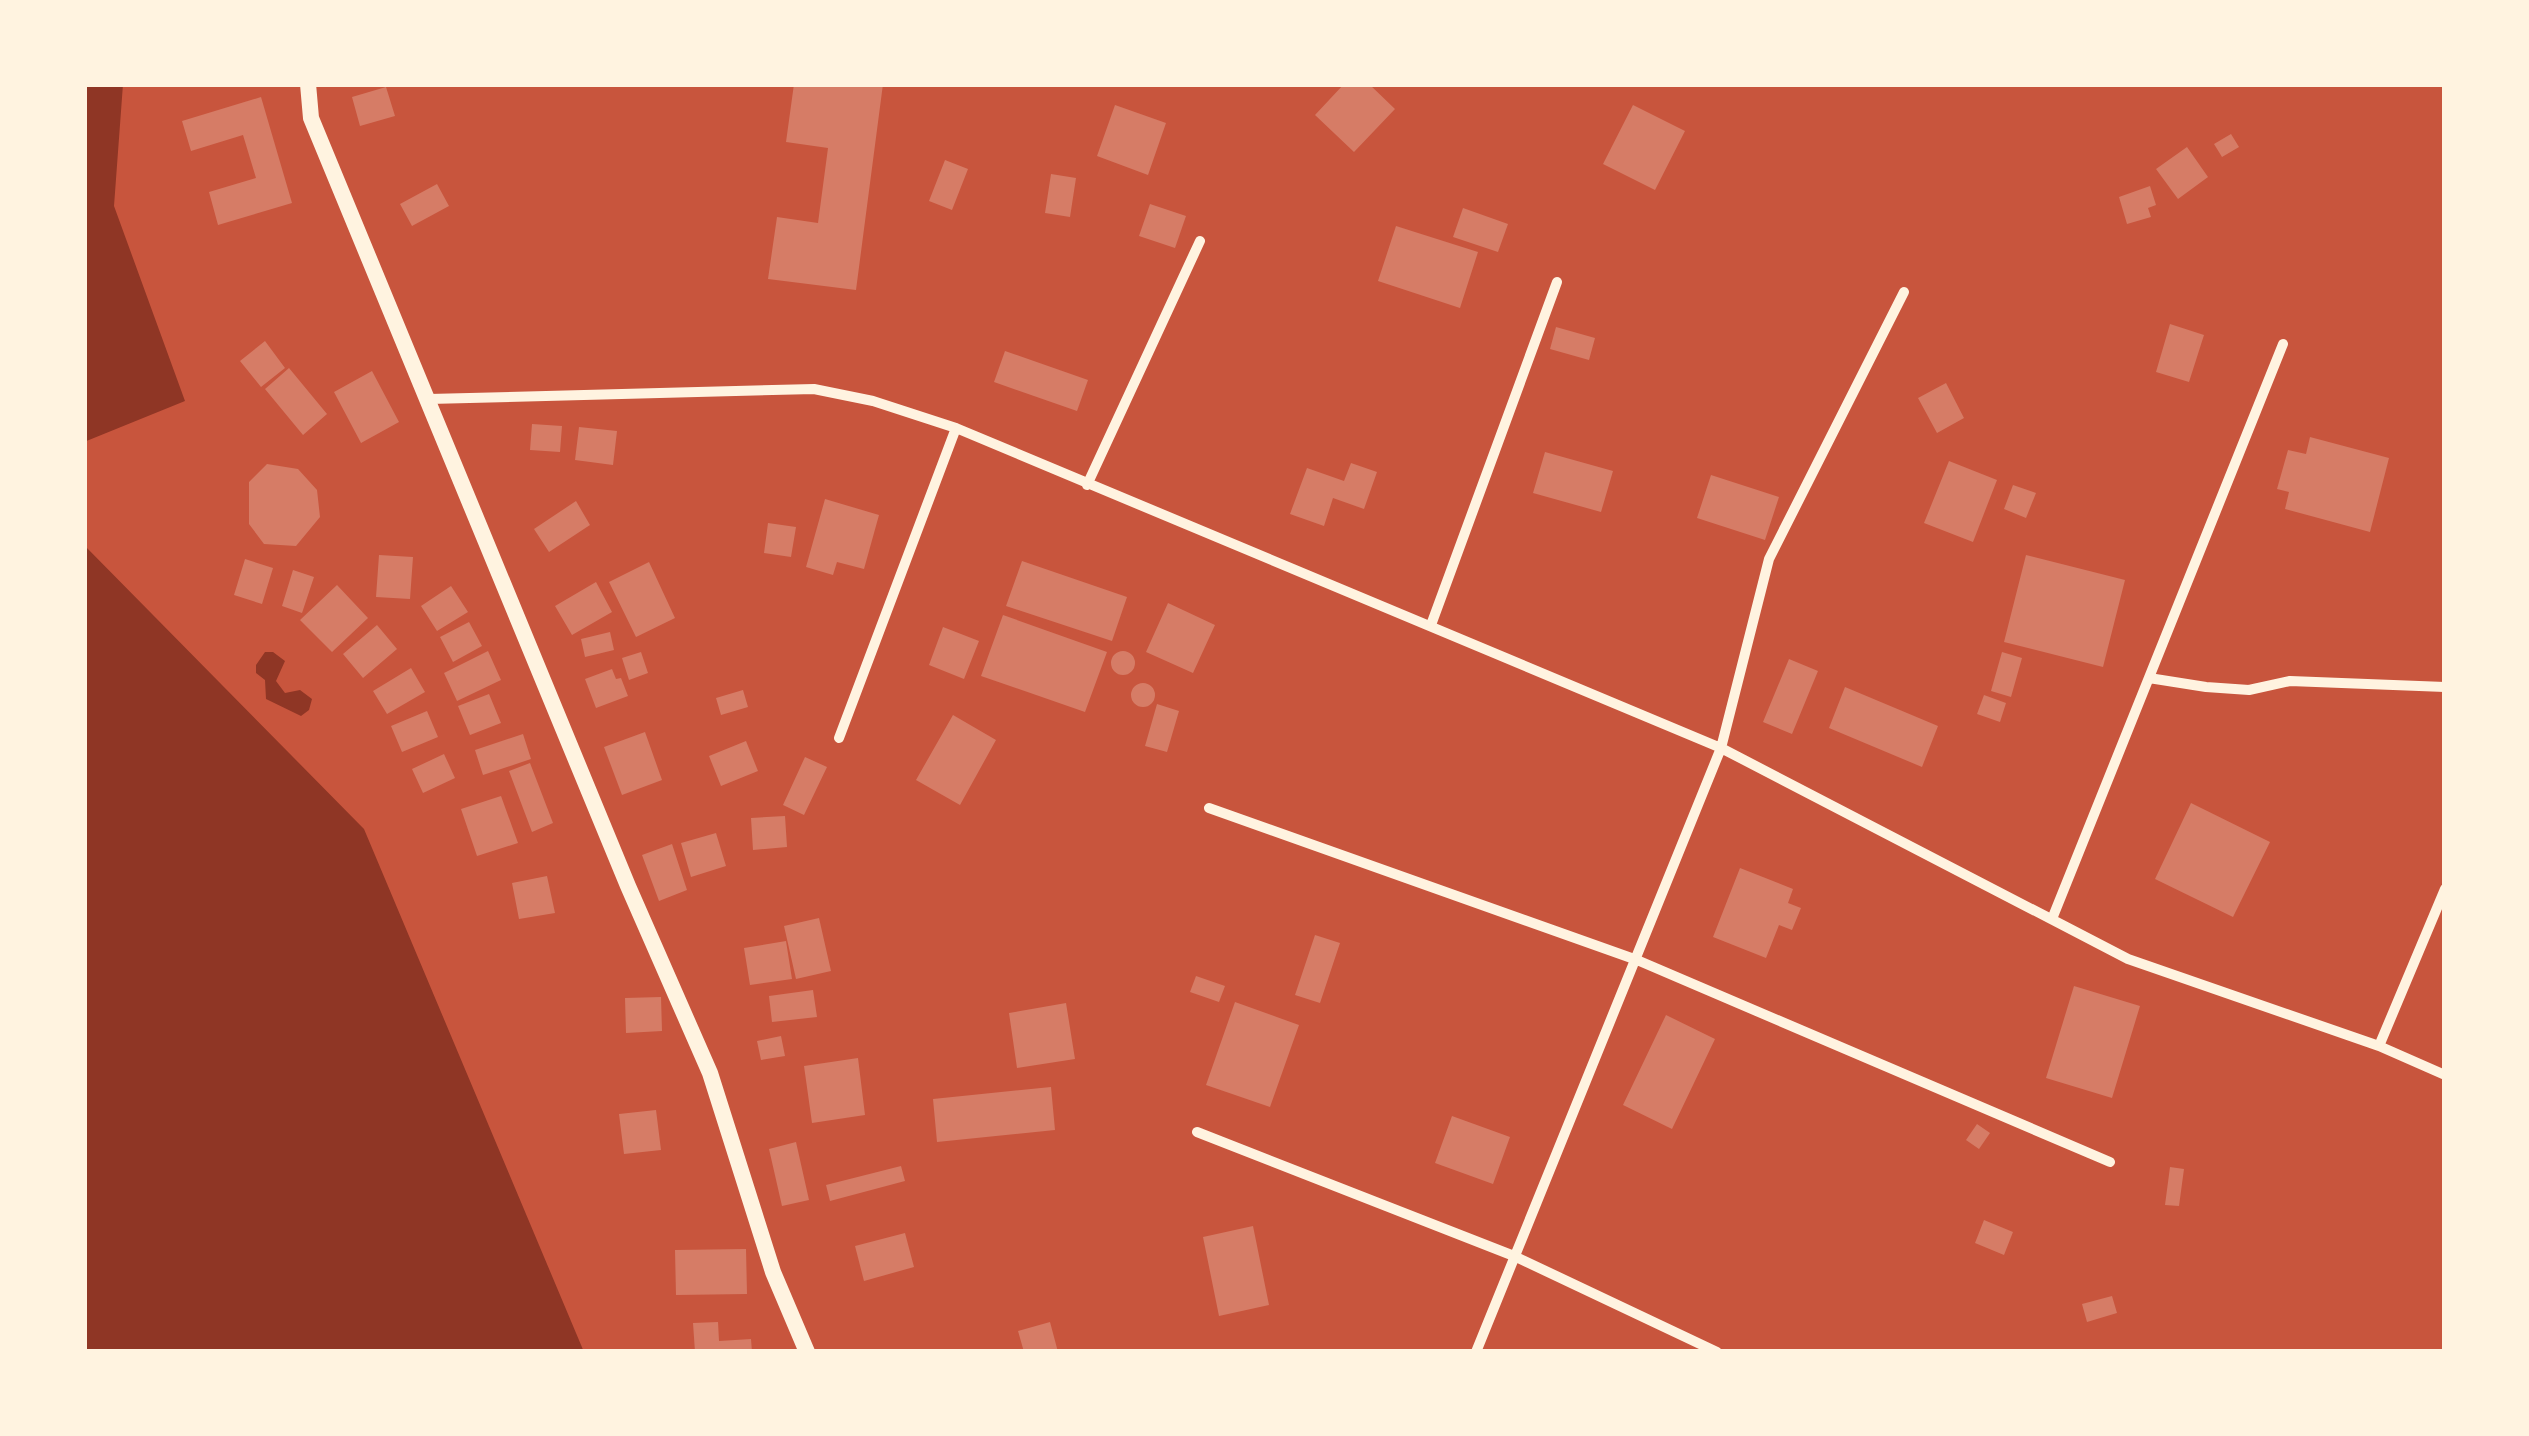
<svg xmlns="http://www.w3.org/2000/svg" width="2529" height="1436" font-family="'Titillium Web',sans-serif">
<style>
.water{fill:#8f3625}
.building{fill:#d67c66}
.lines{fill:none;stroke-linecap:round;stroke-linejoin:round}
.minor{stroke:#fff3e0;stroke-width:10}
.secondary{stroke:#fff3e0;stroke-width:16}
</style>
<rect width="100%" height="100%" fill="#c8553d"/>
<path class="water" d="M 84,84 L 123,84 L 114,206 L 185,401 L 84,442 Z
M 84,545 L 364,829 L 584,1352 L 84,1352 Z
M 265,652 L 273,652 L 285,661 L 276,681 L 285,693 L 300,690 L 312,699 L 309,710 L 301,716 L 266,699 L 265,680 L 256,673 L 256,665 Z"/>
<path class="building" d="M 794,84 L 883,84 L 856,290 L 768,279 L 777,217 L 818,223 L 828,148 L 786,142 Z
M 1344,84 L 1369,84 L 1395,109 L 1354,152 L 1315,115 Z
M 386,87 L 395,116 L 360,126 L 352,97 Z
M 261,97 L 292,203 L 218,225 L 209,192 L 256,178 L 243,135 L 191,151 L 182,121 Z
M 1115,105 L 1166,123 L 1148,175 L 1097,156 Z
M 1633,105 L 1685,131 L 1655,190 L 1603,164 Z
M 2231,134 L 2239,147 L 2222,157 L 2214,144 Z
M 2187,147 L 2208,177 L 2178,199 L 2156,169 Z
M 945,160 L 968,169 L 952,210 L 929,201 Z
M 1051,174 L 1076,178 L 1070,217 L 1045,213 Z
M 437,184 L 449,206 L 412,226 L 400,204 Z
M 2150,186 L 2156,205 L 2148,208 L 2151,217 L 2127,224 L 2119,197 Z
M 1150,204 L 1186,216 L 1175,248 L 1139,236 Z
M 1463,208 L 1508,224 L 1498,252 L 1453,237 Z
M 1396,226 L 1478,252 L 1460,308 L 1378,281 Z
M 2170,324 L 2204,335 L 2189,382 L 2156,372 Z
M 1556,327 L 1595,338 L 1589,360 L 1550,349 Z
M 265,341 L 285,368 L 261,387 L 240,361 Z
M 1005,351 L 1088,380 L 1077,411 L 994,382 Z
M 289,368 L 327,414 L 303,435 L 265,389 Z
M 372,371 L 399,422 L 361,443 L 334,392 Z
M 1946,383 L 1964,418 L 1937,433 L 1918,398 Z
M 532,424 L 562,426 L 560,452 L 530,450 Z
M 579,427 L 617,431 L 613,465 L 575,460 Z
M 2310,437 L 2389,458 L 2370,532 L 2285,509 L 2289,492 L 2277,489 L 2288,450 L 2306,454 Z
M 1545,452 L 1613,471 L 1601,512 L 1533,493 Z
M 1949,461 L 1997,480 L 1973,542 L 1924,523 Z
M 1351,463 L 1377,472 L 1364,509 L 1333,498 L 1324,526 L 1290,514 L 1307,468 L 1344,481 Z
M 267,464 L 298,469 L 317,490 L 320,517 L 296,546 L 264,544 L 249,524 L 249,482 Z
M 1711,475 L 1779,497 L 1765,540 L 1697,518 Z
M 2013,485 L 2036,493 L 2026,518 L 2004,509 Z
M 825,499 L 879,515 L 864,569 L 837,562 L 833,575 L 806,567 Z
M 576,501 L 590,525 L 549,552 L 534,529 Z
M 768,523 L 796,527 L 791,557 L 764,553 Z
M 379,555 L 413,557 L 410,599 L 376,597 Z
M 2026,555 L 2125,580 L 2103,667 L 2004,642 Z
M 245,559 L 273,568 L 262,604 L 234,595 Z
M 1022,561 L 1127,597 L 1112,641 L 1006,606 Z
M 649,562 L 675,618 L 636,637 L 609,582 Z
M 293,570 L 314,577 L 302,613 L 282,606 Z
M 596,582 L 612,612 L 572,635 L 555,606 Z
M 337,585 L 368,618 L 332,652 L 300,620 Z
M 451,586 L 468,612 L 437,631 L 421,606 Z
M 1168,603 L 1215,625 L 1193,673 L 1146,652 Z
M 1003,615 L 1107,652 L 1085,712 L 981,676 Z
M 469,622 L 482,646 L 453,662 L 440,637 Z
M 377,625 L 397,649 L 363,678 L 343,654 Z
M 943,627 L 979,641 L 964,679 L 929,665 Z
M 610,632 L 614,650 L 585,657 L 581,639 Z
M1111 663a12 12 0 1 1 24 0a12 12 0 1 1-24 0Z
M 488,651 L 501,680 L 457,701 L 444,673 Z
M 641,652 L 648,673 L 629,680 L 622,658 Z
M 2002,652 L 2022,658 L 2011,697 L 1991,691 Z
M 1789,659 L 1818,671 L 1792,734 L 1763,722 Z
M 411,668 L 425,692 L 387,714 L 373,691 Z
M 612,669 L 616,679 L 621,678 L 628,696 L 596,708 L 585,679 Z
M1131 695a12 12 0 1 1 24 0a12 12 0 1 1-24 0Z
M 1845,687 L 1938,726 L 1922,767 L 1829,728 Z
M 743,690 L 748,707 L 721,715 L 716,698 Z
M 489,694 L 501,723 L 470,735 L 458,706 Z
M 1984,695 L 2006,703 L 2000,722 L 1977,714 Z
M 1157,704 L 1179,711 L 1167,752 L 1145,746 Z
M 427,711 L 438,737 L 402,752 L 391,726 Z
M 953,715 L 996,740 L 960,805 L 916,780 Z
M 645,732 L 662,780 L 622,795 L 604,747 Z
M 523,734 L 531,759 L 483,775 L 475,750 Z
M 746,741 L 758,771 L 721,786 L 709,756 Z
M 444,754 L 455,778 L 423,793 L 412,769 Z
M 805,757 L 827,767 L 804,815 L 783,805 Z
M 530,763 L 553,823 L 532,832 L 509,771 Z
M 501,796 L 518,843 L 477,856 L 461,809 Z
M 2191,803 L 2270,842 L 2233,917 L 2155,879 Z
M 785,816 L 787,847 L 753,850 L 751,818 Z
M 716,833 L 726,866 L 691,877 L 681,843 Z
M 672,844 L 687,890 L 659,901 L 642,855 Z
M 1740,868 L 1793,889 L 1788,903 L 1801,908 L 1792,930 L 1779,925 L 1766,958 L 1713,937 Z
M 547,876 L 555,913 L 519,919 L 512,883 Z
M 819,918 L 831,971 L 796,979 L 784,926 Z
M 1315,935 L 1340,943 L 1320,1003 L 1295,995 Z
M 786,941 L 792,979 L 750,985 L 744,948 Z
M 1196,976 L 1225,986 L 1219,1002 L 1190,992 Z
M 2074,986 L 2140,1006 L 2112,1098 L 2046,1078 Z
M 813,990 L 817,1017 L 772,1022 L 769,996 Z
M 661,997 L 662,1031 L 626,1033 L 625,998 Z
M 1235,1002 L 1299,1025 L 1270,1107 L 1206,1085 Z
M 1066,1003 L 1075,1059 L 1017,1068 L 1009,1013 Z
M 1666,1015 L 1715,1039 L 1672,1129 L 1623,1105 Z
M 781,1036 L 785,1056 L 761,1060 L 757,1041 Z
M 858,1058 L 865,1115 L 812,1123 L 804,1066 Z
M 1051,1087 L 1055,1130 L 937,1142 L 933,1099 Z
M 656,1110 L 661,1150 L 624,1154 L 619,1114 Z
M 1452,1116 L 1510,1137 L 1493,1184 L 1435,1163 Z
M 1977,1124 L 1990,1133 L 1979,1149 L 1966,1140 Z
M 796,1142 L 809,1200 L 782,1206 L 769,1149 Z
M 901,1166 L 905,1181 L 830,1201 L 826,1185 Z
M 2170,1167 L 2184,1169 L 2179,1206 L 2165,1205 Z
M 1984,1220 L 2013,1232 L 2004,1255 L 1975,1243 Z
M 1253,1226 L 1269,1305 L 1219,1316 L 1203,1237 Z
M 905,1233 L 914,1267 L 864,1281 L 855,1246 Z
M 746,1249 L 747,1294 L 676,1295 L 675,1250 Z
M 2112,1296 L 2117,1313 L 2087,1322 L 2082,1304 Z
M 718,1322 L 719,1341 L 751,1339 L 752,1352 L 695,1352 L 693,1323 Z
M 1050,1322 L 1058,1352 L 1024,1352 L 1018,1331 Z"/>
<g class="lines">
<path class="minor" d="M 429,399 L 814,389 L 873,401 L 956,428 L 1721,748 L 2128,959 L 2379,1046 L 2445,889
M 1087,485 L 1200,241
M 1431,625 L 1557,282
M 2149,678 L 2206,687 L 2249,690 L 2290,681 L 2445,687
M 839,738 L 956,428
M 1209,808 L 1637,960 L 2110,1162
M 2052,919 L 2283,344
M 2379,1046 L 2445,1075
M 1197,1132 L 1514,1256 L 1717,1352
M 1476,1352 L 1721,748 L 1769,559 L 1904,292"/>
<path class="secondary" d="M 308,84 L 311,118 L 628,886 L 710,1073 L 773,1272 L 807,1352"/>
</g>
<rect width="2529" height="1436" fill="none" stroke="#fff3e0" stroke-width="174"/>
</svg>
